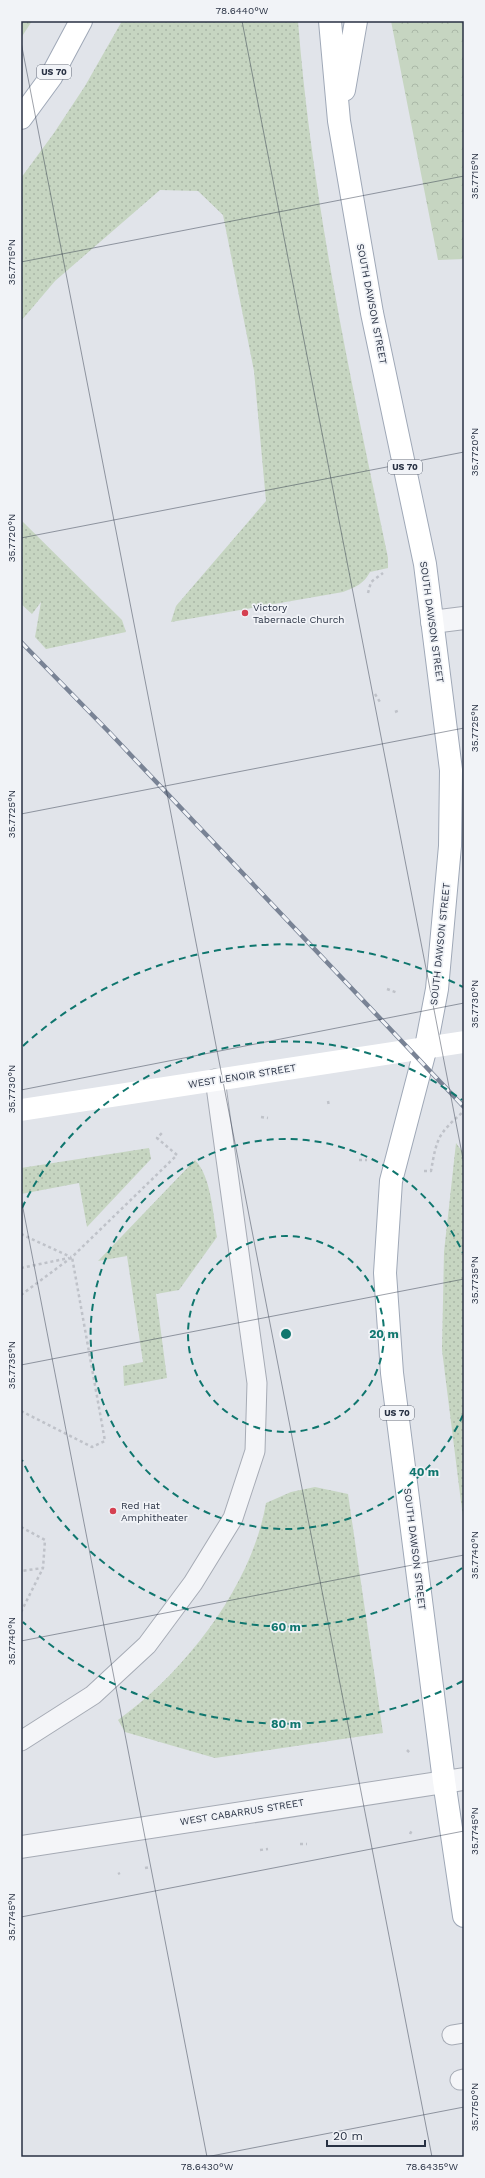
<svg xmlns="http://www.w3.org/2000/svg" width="485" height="2178" font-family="'Work Sans',sans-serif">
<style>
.grass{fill:url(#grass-dots)}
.forest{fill:url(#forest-crowns)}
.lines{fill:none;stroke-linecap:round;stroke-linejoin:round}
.service-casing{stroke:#a6abb5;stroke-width:21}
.tertiary-casing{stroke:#a6abb5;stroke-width:24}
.primary-casing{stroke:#9fa8b7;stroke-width:24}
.path{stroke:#bfc2c9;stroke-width:2.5;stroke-dasharray:3 3;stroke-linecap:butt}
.service{stroke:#f4f5f8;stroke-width:19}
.tertiary{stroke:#f4f5f8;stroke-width:22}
.secondary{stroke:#fff;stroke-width:22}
.primary{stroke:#fff;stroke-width:22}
.rail-casing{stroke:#798395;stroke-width:4.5}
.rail{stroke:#f1f3f7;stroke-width:3;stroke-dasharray:9;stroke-linecap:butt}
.ticks{fill:none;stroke:#283143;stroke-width:1;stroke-opacity:0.45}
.ring{fill:none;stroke:#0f766e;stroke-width:2;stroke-dasharray:7 5}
.poi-dot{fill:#d54051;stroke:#f1f3f7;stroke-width:1.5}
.labels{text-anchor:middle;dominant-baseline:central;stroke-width:3.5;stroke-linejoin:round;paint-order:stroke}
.shield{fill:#f1f3f7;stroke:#646b79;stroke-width:1}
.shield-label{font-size:9px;font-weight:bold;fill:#283143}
.street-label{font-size:10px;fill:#283143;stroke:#f1f3f7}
.poi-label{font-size:10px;fill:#283143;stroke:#f1f3f7;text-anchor:start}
.centre{fill:#0f766e;stroke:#f1f3f7;stroke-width:2}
.ring-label{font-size:12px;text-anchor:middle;font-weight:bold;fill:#0f766e;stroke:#f1f3f7;stroke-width:3.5;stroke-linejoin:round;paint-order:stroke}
.neatline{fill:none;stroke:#283143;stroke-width:1.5}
.ticks-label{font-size:10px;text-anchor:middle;fill:#283143}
</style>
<defs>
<pattern id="grass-dots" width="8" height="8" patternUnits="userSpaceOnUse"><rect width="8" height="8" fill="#c6d5c1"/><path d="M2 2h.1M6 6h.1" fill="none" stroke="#aab7a7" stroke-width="1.8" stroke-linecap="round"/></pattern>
<pattern id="forest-crowns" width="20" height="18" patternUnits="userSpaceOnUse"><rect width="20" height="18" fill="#c6d5c1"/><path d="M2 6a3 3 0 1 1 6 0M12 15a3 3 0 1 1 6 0" fill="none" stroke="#aab7a7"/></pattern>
</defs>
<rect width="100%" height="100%" fill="#e1e4ea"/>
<path class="grass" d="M 122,21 L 298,21 C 312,202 351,380 388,558 L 388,568 L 370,572 C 364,584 355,587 343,592 L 171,622 L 176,606 L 266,501 L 254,371 L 223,215 L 198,191 L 160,190 L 55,281 L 21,321 L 21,178 L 54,133 L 85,86 Z
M 21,520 L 122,620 L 126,632 L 46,649 L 35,637 L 41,602 L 32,614 L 21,604 Z
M 456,1143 L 464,1154 L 464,1526 L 442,1350 L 444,1252 Z
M 149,1148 L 151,1159 L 87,1227 L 79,1183 L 21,1194 L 21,1168 Z
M 195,1160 C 211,1176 213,1214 217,1237 L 179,1290 L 156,1294 L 167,1378 L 124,1386 L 123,1366 L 143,1362 L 127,1256 L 98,1261 Z
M 315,1487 L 348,1494 L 383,1733 L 215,1758 L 125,1732 L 118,1720 C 185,1672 252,1586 266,1503 L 291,1492 Z"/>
<path class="forest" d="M 21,21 L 32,21 L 21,38 Z
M 391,21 L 464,21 L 464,259 L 438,260 Z"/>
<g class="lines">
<g class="service-casing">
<path id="service" d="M 21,1741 L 93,1695 L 147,1645 L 193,1583 L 233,1518 L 255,1451 L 257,1383 L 215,1079
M 452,2035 L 464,2033
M 460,2080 L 464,2079"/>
</g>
<g class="tertiary-casing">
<path id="tertiary" d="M 432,622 L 464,618
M 21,1847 L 464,1779"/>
</g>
<g class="primary-casing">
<path id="primary" d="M 330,21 L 339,121 L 372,313 L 425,564 L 451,770 L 450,846 L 437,989 L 426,1047 L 391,1181 L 385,1273 L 392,1373 L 444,1781 L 464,1916
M 344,90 L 356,21
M 21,118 L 51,77 L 81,21"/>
</g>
<path class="path" d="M 368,593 L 371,582 L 383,573
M 375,694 L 380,702
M 395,712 L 400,710
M 387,989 L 398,993
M 328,1101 L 329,1106
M 261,1117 L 268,1118
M 359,1160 L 367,1160
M 424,1171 L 431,1171 C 437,1137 438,1134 464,1111
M 21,1234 L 71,1257
M 21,1268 L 69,1258
M 21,1295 L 72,1257 L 177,1155 L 157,1138 L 163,1132
M 21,1411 L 92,1447 L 105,1441 L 72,1257
M 21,1527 L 45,1540 L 43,1568 L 21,1571
M 21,1612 L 43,1568
M 407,1750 L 411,1754
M 410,1834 L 412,1830
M 300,1844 L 307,1844
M 260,1850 L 268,1849
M 145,1868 L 150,1867
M 118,1874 L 120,1873"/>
<use href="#service" class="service"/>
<use href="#tertiary" class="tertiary"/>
<path class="secondary" d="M 21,1110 L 464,1042"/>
<use href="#primary" class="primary"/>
<g class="rail-casing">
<path id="rail" d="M 21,642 L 109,732 L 464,1107"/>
</g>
<use href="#rail" class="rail"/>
</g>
<path class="ticks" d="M 242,21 L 464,1164M 21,42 L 432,2157M 21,262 L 464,176M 21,538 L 464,452M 21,814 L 464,728M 21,1090 L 464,1003M 21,1198 L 207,2157M 21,1365 L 464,1279M 21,1641 L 464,1555M 21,1917 L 464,1831M 206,2157 L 464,2107"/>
<g class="ring">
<circle cx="286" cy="1334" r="98"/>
<path d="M463 1415A195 195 0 1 1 463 1253"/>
<path d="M462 1568A293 293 0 0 1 22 1460M22 1208A293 293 0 0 1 462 1100"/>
<path d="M463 1681A390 390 0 0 1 23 1622M23 1046A390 390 0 0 1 463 987"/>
</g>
<g class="poi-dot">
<circle cx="245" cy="613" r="4"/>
<circle cx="113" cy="1511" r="4"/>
</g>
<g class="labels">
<g class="shield">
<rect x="37" y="65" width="34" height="14" rx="3"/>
<rect x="388" y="460" width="34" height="14" rx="3"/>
<rect x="380" y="1406" width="34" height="14" rx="3"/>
</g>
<g class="shield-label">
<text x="54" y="72">US 70</text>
<text x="405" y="467">US 70</text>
<text x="397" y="1413">US 70</text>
</g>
<g class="street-label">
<text transform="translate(372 304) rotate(79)">SOUTH DAWSON STREET</text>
<text transform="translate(432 622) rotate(82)">SOUTH DAWSON STREET</text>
<text transform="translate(440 944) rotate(-84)">SOUTH DAWSON STREET</text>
<text transform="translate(242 1076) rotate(-9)">WEST LENOIR STREET</text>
<text transform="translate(415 1549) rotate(83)">SOUTH DAWSON STREET</text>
<text transform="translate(242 1812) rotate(-9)">WEST CABARRUS STREET</text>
</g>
<g class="poi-label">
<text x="253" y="607">Victory<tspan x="253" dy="12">Tabernacle Church</tspan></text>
<text x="121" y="1505">Red Hat<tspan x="121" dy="12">Amphitheater</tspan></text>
</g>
</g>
<circle cx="286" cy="1334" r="6" class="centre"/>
<g class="ring-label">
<text x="384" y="1338">20 m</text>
<text x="424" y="1476">40 m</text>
<text x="286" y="1631">60 m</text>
<text x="286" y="1728">80 m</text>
</g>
<rect width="485" height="2178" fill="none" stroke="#f1f3f7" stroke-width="44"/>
<path d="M327 2140v6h98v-6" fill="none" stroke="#283143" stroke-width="2"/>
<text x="333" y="2140" font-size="12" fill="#283143" stroke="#f1f3f7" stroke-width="3" paint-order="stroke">20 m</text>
<rect x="22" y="22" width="441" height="2134" class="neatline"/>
<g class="ticks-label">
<text x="242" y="14">78.6440°W</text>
<text transform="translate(474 176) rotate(-90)" y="4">35.7715°N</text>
<text transform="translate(11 262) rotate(-90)" y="4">35.7715°N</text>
<text transform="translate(474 452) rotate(-90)" y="4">35.7720°N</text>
<text transform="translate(11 538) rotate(-90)" y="4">35.7720°N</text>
<text transform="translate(474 728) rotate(-90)" y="4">35.7725°N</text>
<text transform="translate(11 814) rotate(-90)" y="4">35.7725°N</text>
<text transform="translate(474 1004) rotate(-90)" y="4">35.7730°N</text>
<text transform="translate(11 1089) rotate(-90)" y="4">35.7730°N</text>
<text transform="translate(474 1280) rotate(-90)" y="4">35.7735°N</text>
<text transform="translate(11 1365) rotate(-90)" y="4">35.7735°N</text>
<text transform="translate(474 1555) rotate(-90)" y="4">35.7740°N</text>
<text transform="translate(11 1641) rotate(-90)" y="4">35.7740°N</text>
<text transform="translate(474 1831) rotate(-90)" y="4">35.7745°N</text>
<text transform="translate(11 1917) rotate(-90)" y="4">35.7745°N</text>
<text transform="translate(474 2107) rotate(-90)" y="4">35.7750°N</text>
<text x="207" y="2170">78.6430°W</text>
<text x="432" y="2170">78.6435°W</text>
</g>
</svg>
